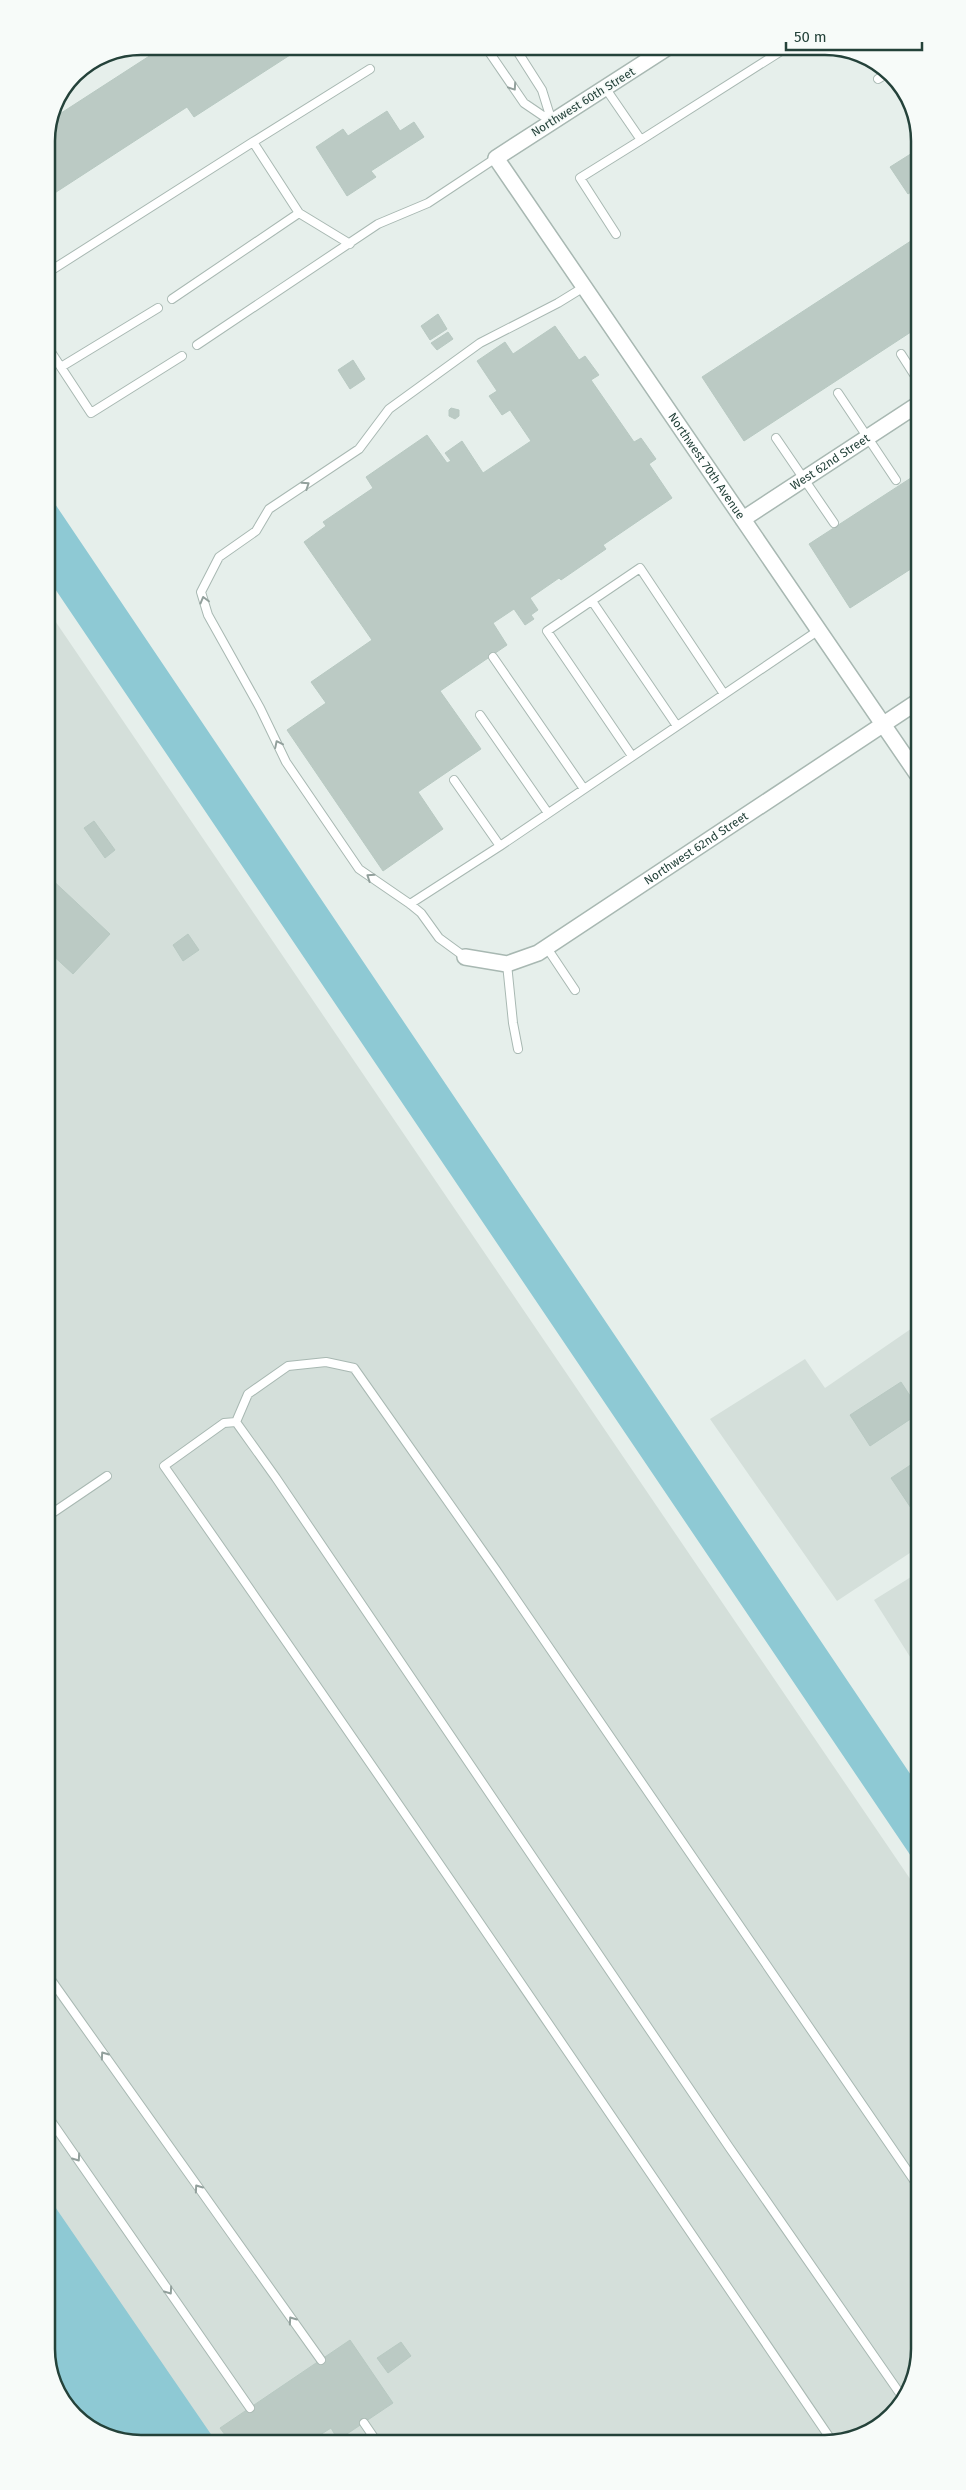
<svg xmlns="http://www.w3.org/2000/svg" width="966" height="2490" font-family="'Fira Sans',sans-serif">
<style>
.built{fill:#d4dfda}
.water{fill:#8ec9d4}
.building{fill:#bbcac4;stroke:#b8c9c2}
.lines{fill:none;stroke-linecap:round;stroke-linejoin:round}
.service-casing{stroke:#a8b8b2;stroke-width:10}
.minor-casing{stroke:#a8b8b2;stroke-width:18}
.service{stroke:#fff;stroke-width:8}
.minor{stroke:#fff;stroke-width:15}
.oneway{stroke:#92a09c}
.labels{text-anchor:middle;dominant-baseline:central;stroke-width:4;stroke-linejoin:round;paint-order:stroke}
.street-label{font-size:12px;fill:#24423a;stroke:#f7fbf9}
.rim{fill:none;stroke:#24423a;stroke-width:2.5}
</style>
<rect width="100%" height="100%" fill="#e6efeb"/>
<path class="built" d="M 47,609 L 919,1892 L 920,2350 L 900,2407 L 850,2440 L 213,2443 L 49,2213 Z
M 918,1324 L 919,1547 L 837,1601 L 710,1419 L 805,1359 L 825,1388 Z
M 919,1572 L 919,1671 L 874,1600 Z"/>
<path class="water" d="M 47,492 L 919,1787 L 919,1868 L 47,577 Z
M 49,2198 L 217,2443 L 134,2444 L 79,2421 L 50,2374 Z"/>
<path class="building" d="M 150,46 L 304,46 L 194,117 L 187,107 L 47,198 L 46,135 L 55,117 L 154,53 Z
M 387,111 L 400,131 L 414,122 L 424,137 L 371,171 L 376,177 L 347,196 L 316,147 L 343,129 L 348,136 Z
M 917,150 L 917,188 L 908,194 L 890,167 Z
M 917,237 L 917,328 L 744,441 L 702,377 Z
M 438,314 L 447,329 L 430,340 L 421,326 Z
M 555,326 L 579,360 L 585,356 L 599,375 L 591,380 L 634,442 L 641,438 L 656,459 L 649,464 L 672,498 L 603,545 L 606,549 L 561,580 L 559,578 L 530,598 L 538,610 L 531,615 L 534,619 L 525,625 L 514,609 L 493,623 L 507,645 L 440,691 L 481,749 L 418,792 L 443,829 L 383,871 L 287,730 L 326,703 L 311,682 L 372,640 L 304,542 L 326,526 L 323,522 L 373,488 L 366,477 L 427,435 L 447,463 L 451,461 L 445,453 L 462,441 L 483,473 L 531,441 L 510,410 L 502,415 L 489,396 L 497,391 L 477,361 L 505,342 L 513,354 Z
M 448,332 L 453,339 L 437,350 L 431,343 Z
M 353,360 L 365,379 L 350,389 L 338,370 Z
M 451,408 L 459,410 L 459,416 L 455,419 L 449,416 L 449,410 Z
M 917,474 L 917,565 L 850,608 L 809,544 Z
M 94,821 L 115,850 L 105,858 L 84,828 Z
M 47,875 L 110,934 L 73,974 L 48,951 Z
M 188,934 L 199,950 L 183,961 L 173,945 Z
M 901,1382 L 918,1408 L 918,1414 L 870,1446 L 850,1415 Z
M 918,1460 L 918,1503 L 911,1508 L 891,1478 Z
M 350,2340 L 393,2403 L 338,2440 L 331,2428 L 312,2440 L 314,2443 L 231,2443 L 220,2428 Z
M 401,2342 L 411,2356 L 388,2373 L 377,2358 Z"/>
<g class="lines">
<g class="service-casing">
<path id="service" d="M 485,46 L 524,103 L 552,122
M 514,46 L 542,90 L 552,122
M 878,79 L 888,73
M 606,89 L 641,140 L 580,178 L 616,234
M 641,140 L 789,46
M 299,213 L 253,142 L 370,69
M 47,273 L 253,142
M 172,299 L 299,213 L 350,244
M 197,345 L 378,224 L 428,203 L 496,158
M 47,346 L 91,413 L 182,356
M 901,354 L 917,379
M 61,367 L 158,308
M 838,393 L 896,480
M 776,438 L 834,523
M 592,601 L 677,726
M 493,657 L 584,789
M 480,715 L 548,813
M 632,756 L 547,631 L 640,568 L 724,694
M 454,780 L 500,846 L 819,630
M 410,904 L 500,846
M 547,948 L 575,990
M 465,957 L 439,938 L 421,913 L 410,904 L 359,869 L 286,762 L 260,708 L 208,615 L 201,592 L 219,557 L 256,531 L 269,509 L 359,449 L 389,409 L 480,343 L 558,303 L 584,287
M 507,964 L 513,1023 L 518,1049
M 236,1422 L 224,1423 L 164,1466 C 390,1789 611,2115 832,2441
M 48,1516 L 107,1476
M 49,1977 L 321,2360
M 49,2118 L 250,2408
M 903,2398 L 729,2147 L 276,1478 L 236,1422 L 248,1394 L 288,1366 L 326,1362 L 354,1368 L 496,1570 L 920,2189
M 364,2423 L 377,2442"/>
</g>
<g class="minor-casing">
<g id="minor">
<path id="s1" d="M 670,46 L 496,158 L 917,774"/>
<path id="s2" d="M 743,519 L 917,405"/>
<path id="s3" d="M 465,957 L 507,964 L 538,953 L 917,702"/>
</g>
</g>
<use href="#service" class="service"/>
<use href="#minor" class="minor"/>
</g>
<defs><path id="oneway-chevron" d="M-2-3.5L2.5 0L-2 3.5" fill="none" stroke-width="1.6" stroke-linecap="round" stroke-linejoin="round" transform="scale(1.25)"/></defs>
<g class="oneway">
<use href="#oneway-chevron" transform="translate(513 87) rotate(56)"/>
<use href="#oneway-chevron" transform="translate(306 485) rotate(-34)"/>
<use href="#oneway-chevron" transform="translate(204 600) rotate(-105)"/>
<use href="#oneway-chevron" transform="translate(278 744) rotate(-116)"/>
<use href="#oneway-chevron" transform="translate(370 877) rotate(-146)"/>
<use href="#oneway-chevron" transform="translate(104 2055) rotate(-125)"/>
<use href="#oneway-chevron" transform="translate(77 2158) rotate(55)"/>
<use href="#oneway-chevron" transform="translate(198 2188) rotate(-125)"/>
<use href="#oneway-chevron" transform="translate(169 2291) rotate(55)"/>
<use href="#oneway-chevron" transform="translate(292 2320) rotate(-125)"/>
</g>
<g class="labels">
<g class="street-label">
<text transform="translate(583 102) rotate(-32)">Northwest 60th Street</text>
<text stroke="none"><textPath href="#s2" startOffset="104">West 62nd Street</textPath></text>
<text stroke="none"><textPath href="#s1" startOffset="580">Northwest 70th Avenue</textPath></text>
<text stroke="none"><textPath href="#s3" startOffset="265">Northwest 62nd Street</textPath></text>
</g>
</g>
<path d="M0 0H966V2490H0ZM141 55H825A86 86 0 0 1 911 141V2349A86 86 0 0 1 825 2435H141A86 86 0 0 1 55 2349V141A86 86 0 0 1 141 55Z" fill="#f7fbf9" fill-rule="evenodd"/>
<path class="rim" d="M141 55H825A86 86 0 0 1 911 141V2349A86 86 0 0 1 825 2435H141A86 86 0 0 1 55 2349V141A86 86 0 0 1 141 55Z"/>
<path d="M786 42v8h136v-8" fill="none" stroke="#24423a" stroke-width="2.5"/>
<text x="794" y="42" font-size="15" fill="#24423a" stroke="#f7fbf9" stroke-width="4" paint-order="stroke">50 m</text>
</svg>
